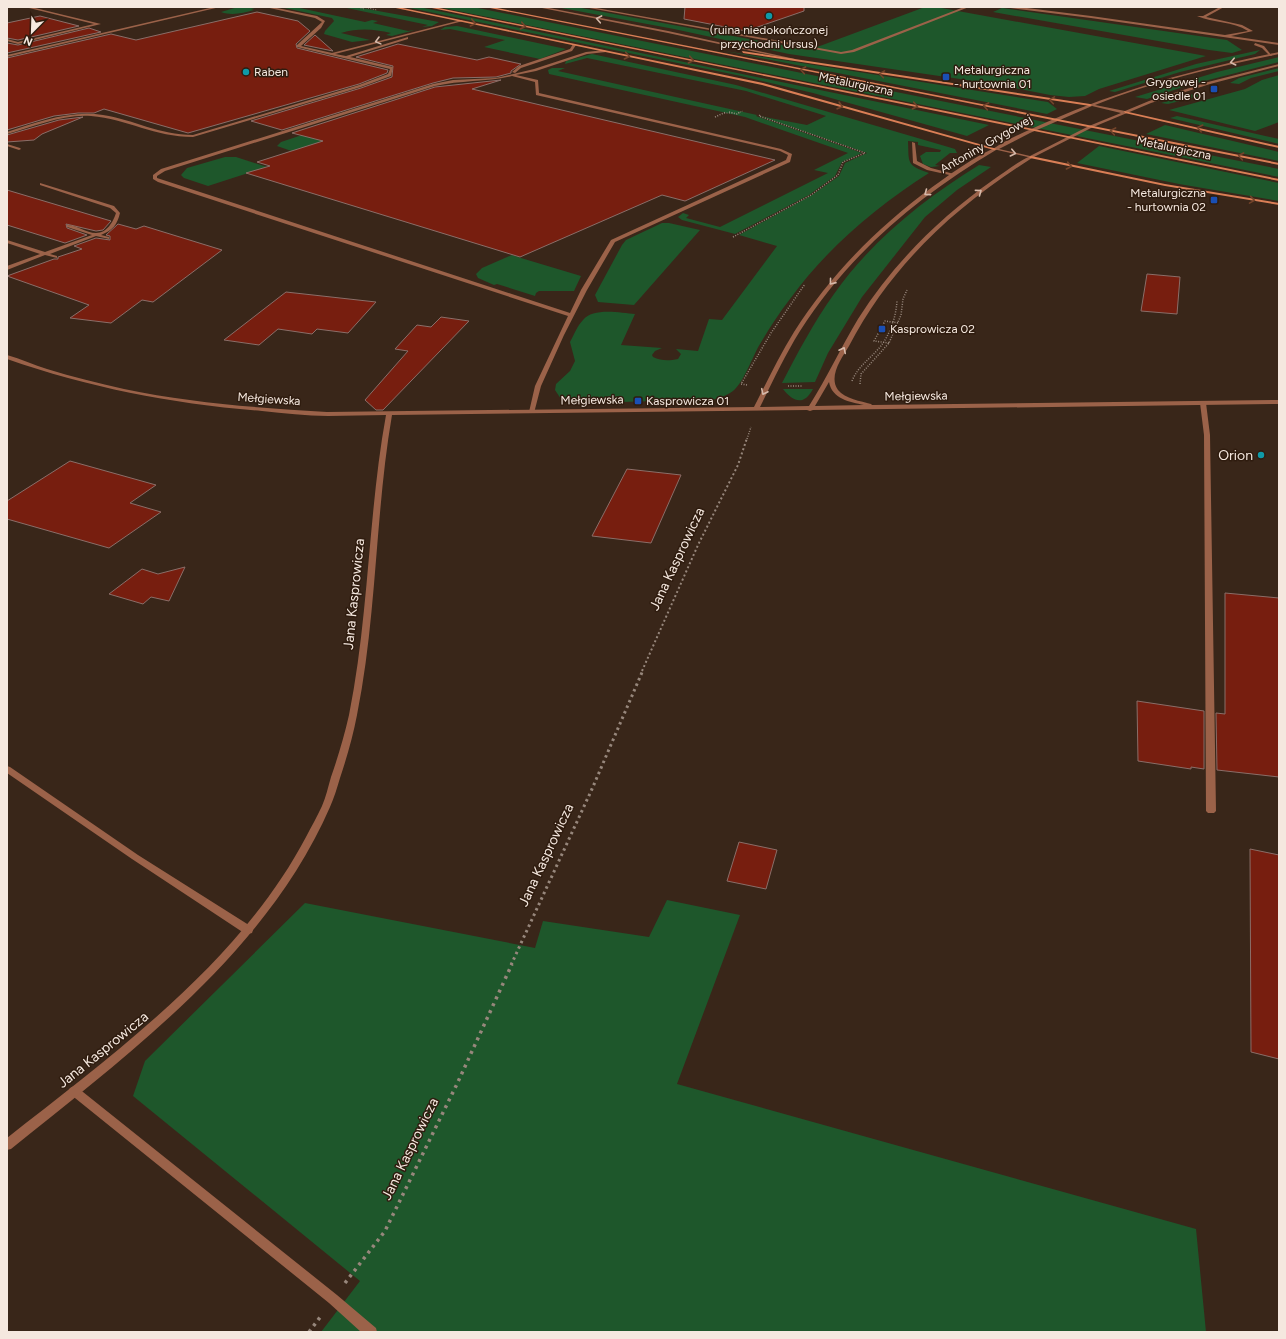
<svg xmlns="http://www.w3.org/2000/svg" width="1286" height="1339" font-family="Figtree,sans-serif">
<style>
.green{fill:#1e572b}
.building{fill:#771e0f;stroke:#8a6e68}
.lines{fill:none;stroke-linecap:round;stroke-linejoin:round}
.path-far4{stroke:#97877c;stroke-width:1;stroke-dasharray:1 1.5;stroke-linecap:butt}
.path-far3{stroke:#97877c;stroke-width:1.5;stroke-dasharray:1 1.5;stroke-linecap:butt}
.path-far2{stroke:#97877c;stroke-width:2;stroke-dasharray:2 2.5;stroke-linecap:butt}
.path-far1{stroke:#97877c;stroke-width:3;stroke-dasharray:2.5 3.5;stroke-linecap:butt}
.path{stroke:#97877c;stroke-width:3.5;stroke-dasharray:3 4.5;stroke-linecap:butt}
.service{fill:#9b6249;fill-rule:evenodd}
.minor{fill:#9b6249;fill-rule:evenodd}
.tertiary{fill:#9b6249;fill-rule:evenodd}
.secondary{fill:#da7f56;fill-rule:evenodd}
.oneway{stroke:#d6b9aa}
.oneway2{stroke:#73442b}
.culture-dot{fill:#0f9aa8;stroke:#2f1c0f;stroke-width:1.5}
.transit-dot{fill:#1a4fb4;stroke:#2f1c0f;stroke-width:1.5}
.labels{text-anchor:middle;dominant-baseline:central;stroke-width:3;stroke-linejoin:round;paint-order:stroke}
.far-poi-label{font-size:12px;fill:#f5e8df;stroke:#2f1c0f;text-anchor:start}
.far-street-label{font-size:12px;fill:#f5e8df;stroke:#2f1c0f}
.poi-label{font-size:14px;fill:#f5e8df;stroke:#2f1c0f;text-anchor:end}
.street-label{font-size:14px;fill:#f5e8df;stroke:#2f1c0f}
</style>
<rect width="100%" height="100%" fill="#392619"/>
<path class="green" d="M 238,7 L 259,7 L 251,9 L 254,10 C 243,13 232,16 221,12 Z
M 280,7 L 295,7 L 365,22 L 372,20 L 378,21 L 373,23 L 408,31 L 415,30 L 392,36 L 386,35 L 391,33 C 373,29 359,28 341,33 L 370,40 L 352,42 L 324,34 L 325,31 L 334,21 L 332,18 Z
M 342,7 L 356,7 L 439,22 L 432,26 L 422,27 L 428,25 Z
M 405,7 L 419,7 L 989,125 L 967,136 L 813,93 L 741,76 Z
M 438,7 L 473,7 L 1279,169 L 1279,177 Z
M 556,7 L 576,7 L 809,50 L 925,7 L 936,7 L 1206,56 L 1099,89 L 1085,96 L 1069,97 L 1050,95 L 994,84 L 789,54 L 674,29 Z
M 1002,8 L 1227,40 L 1242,50 L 1232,53 L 1209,50 L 993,12 Z
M 457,26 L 566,49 L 540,59 L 484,47 L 505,40 L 450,29 L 440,30 L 445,27 Z
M 1260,50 L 1255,54 L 1180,72 L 1115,92 L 1109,91 L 1196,64 Z
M 725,51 L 1048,102 L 1057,109 L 1047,114 Z
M 592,54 L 736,85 L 945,146 L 955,149 L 957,153 L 950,153 L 935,165 L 940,166 L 931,167 L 923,164 L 920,156 L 926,152 L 940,152 L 941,150 L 918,145 L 918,142 L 908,141 C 909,163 906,165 929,173 C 876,207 827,248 790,299 C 779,313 769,329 760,344 C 752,357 743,386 730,393 C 708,406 676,401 652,401 C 622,402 591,404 561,399 L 555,390 L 556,384 L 570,371 L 575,361 L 570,342 C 574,335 577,326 583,320 C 593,307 621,313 635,314 L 621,345 L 662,348 L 655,351 L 652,355 L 653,357 C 661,361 669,361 678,359 L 681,354 L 676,349 L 698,351 L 709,319 L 722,320 L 777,246 L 739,235 L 812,195 L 839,176 L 845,163 L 867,153 L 760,116 L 807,125 L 826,116 L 746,91 L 587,58 L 565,64 L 566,61 Z
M 1279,57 L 1279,62 L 1189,85 L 1147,99 L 1135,97 L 1217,72 Z
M 552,68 L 565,68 L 558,71 L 757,115 L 756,116 L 862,153 L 842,162 L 835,176 L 809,195 L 735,234 L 682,220 L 678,217 L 683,213 L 689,215 L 686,218 L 720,227 L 828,173 L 814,170 L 848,153 L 745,117 L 549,74 L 548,70 Z
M 1279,68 L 1279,71 L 1251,78 L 1239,84 L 1230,83 L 1239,78 Z
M 1279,75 L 1279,122 L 1255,131 L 1169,110 L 1245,89 L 1262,80 Z
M 1201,92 L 1204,95 L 1168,104 L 1161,103 Z
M 1177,116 L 1279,139 L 1279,144 L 1170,118 Z
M 1165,125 L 1279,152 L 1279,161 L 1146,134 Z
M 302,135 L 334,144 L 303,155 L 277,146 L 281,142 Z
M 1099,146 L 1279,183 L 1279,201 L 1179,184 L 1077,163 Z
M 225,157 L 236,157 L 267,167 L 208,186 L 184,178 L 181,175 L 187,168 Z
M 979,165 L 991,167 L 957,190 L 925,217 L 862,297 L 828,353 L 815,382 L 782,383 C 798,352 814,322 834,294 C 872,240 924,199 979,165 Z
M 662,223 L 669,223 L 700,230 L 634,305 L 598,302 L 595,295 L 622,245 L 626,240 Z
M 512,255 L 521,258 L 581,276 L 574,291 L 539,291 L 536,293 L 535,296 L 497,284 L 494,285 L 478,278 L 476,274 L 482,268 Z
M 783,389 L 813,389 C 804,406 793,402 783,389 Z
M 667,900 L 740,915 L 677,1084 L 1196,1229 L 1206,1332 L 321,1332 L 360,1281 L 133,1096 L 145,1061 L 305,903 L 535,948 L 543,921 L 649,937 Z"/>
<path class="building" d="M 685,7 L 804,7 L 804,11 L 746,31 L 684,19 Z
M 257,12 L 298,21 L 310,31 L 296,44 L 297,48 L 388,70 L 387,73 L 359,84 L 188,133 L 104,109 L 94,113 L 78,113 L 54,116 L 7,130 L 7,58 L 111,34 L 136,40 Z
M 40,16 L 79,26 L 18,40 L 7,38 L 7,23 Z
M 89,28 L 101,32 L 7,53 L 7,43 L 18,45 Z
M 315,35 L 333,51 L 304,45 Z
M 398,44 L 477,60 L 489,57 L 521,64 L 511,71 L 511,73 L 496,77 L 453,78 L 433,83 L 282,130 L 251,121 L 361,88 L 392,77 L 393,66 L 356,57 Z
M 501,80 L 472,89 L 775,160 L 685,201 L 662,195 L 520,257 L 246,173 L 270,166 L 257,162 L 323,141 L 292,133 L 435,87 Z
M 83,117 L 42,134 L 34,140 L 7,142 L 7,135 L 59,120 Z
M 7,190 L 111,221 L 103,230 L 96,231 L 66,224 L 67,228 L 87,235 L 65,243 L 7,225 Z
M 118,224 L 136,229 L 144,226 L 222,250 L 153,302 L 142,300 L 111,323 L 70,318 L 89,305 L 7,276 L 54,259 L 58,259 L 58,257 L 82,249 L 74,246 L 96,238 L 110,240 L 110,236 L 106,235 Z
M 1147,274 L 1180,277 L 1177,314 L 1141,311 Z
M 286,292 L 376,302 L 348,333 L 317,329 L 312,334 L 278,329 L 259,345 L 224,340 Z
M 441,317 L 469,321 L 383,410 L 376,410 L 365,400 L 408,351 L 395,349 L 417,325 L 431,327 Z
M 70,461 L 156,485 L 130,503 L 161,512 L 109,548 L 7,519 L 7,501 Z
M 627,469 L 681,475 L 651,543 L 592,536 Z
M 185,567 L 169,601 L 151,597 L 143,604 L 109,594 L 142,569 L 158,574 Z
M 1225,593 L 1279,598 L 1279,777 L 1217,770 L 1216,713 L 1225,714 Z
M 1137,701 L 1204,711 L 1204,769 L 1191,767 L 1191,769 L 1138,761 Z
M 739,842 L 777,850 L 766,889 L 727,881 Z
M 1250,849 L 1279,855 L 1279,1059 L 1251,1052 Z"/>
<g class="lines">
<path class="path-far4" d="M 358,7 L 364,9
M 363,7 L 377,10
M 724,113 L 734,113
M 738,113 L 743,111"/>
<path class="path-far3" d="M 729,112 L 737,114 L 740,112
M 715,117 L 726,112
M 733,237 L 811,195 L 838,175 L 843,162 L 865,153 L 759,116 L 760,115
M 889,343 L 874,341 L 885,321 L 899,323
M 852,381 C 858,366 870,359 880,347 C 890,335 896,317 897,301
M 860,384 L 861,374 L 889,343 L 901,315 L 903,299 L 907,290
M 747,385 L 741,384 L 771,333 L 805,284
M 788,386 L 803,386
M 747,439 L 751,427"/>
<path class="path-far2" d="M 642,671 L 698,545 L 738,465 L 747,438"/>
<path class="path-far1" d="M 511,965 L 592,789 L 643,670"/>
<path class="path" d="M 345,1283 L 385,1231 L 457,1084 L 512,964
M 309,1332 L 321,1316"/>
<path class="service" d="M 25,7 L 31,7 L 101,24 L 18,44 L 7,41 L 7,39 L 18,42 L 94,24 Z
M 214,7 L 220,7 L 7,57 L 7,55 Z
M 265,7 L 272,7 L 317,16 L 325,21 L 321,28 L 301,46 L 332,53 L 461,20 L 463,21 L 335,54 L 346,56 L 408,37 L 408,39 L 350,57 L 393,67 L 391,76 L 361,87 L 193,137 C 155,137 127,119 91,116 C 62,114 34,127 7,134 L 7,132 C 38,122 70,110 103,115 C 135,120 159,135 193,135 L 359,85 L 388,74 L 390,69 L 297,47 L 297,45 L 322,22 L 315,18 Z
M 584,7 L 591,7 L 841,52 L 852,50 L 964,7 L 969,7 L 854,52 L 841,54 Z
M 1003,7 L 1019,7 L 1091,16 L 1225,35 L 1248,31 C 1233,21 1213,23 1197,16 L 1203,16 L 1220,7 L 1224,7 L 1206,17 L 1242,25 L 1253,31 L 1231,36 L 1279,43 L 1279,45 L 1091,18 Z
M 1255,43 L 1264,46 L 1272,56 L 1270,56 L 1262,48 L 1254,45 Z
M 573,44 L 576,45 L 572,51 L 521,68 L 515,73 L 512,72 L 519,66 L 570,49 Z
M 605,50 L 606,52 L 587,54 L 536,71 L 516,75 L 538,80 L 539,93 L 781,149 L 792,154 L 790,162 L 615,242 L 587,290 L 564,335 L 541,386 L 534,413 L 530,413 L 529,412 L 535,386 L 568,316 L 158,182 L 153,179 L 153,175 L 161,169 L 433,84 L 453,80 L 496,78 L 534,69 L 586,52 ZM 512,76 L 535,82 L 536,95 L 780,151 L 788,155 L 786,160 L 611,240 L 581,290 L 570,313 L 157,178 L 157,176 L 165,171 L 435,86 C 461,80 487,82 512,76 Z
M 912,142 L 915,143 L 917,161 L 931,168 L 954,174 L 954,176 L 927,170 L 913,163 Z
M 7,144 L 20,148 L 21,149 L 19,150 L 7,146 Z
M 40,183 L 114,206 L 120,213 C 117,225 113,230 101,235 L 109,237 L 109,239 L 96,236 L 50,254 L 57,256 L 57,258 L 45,255 L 7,270 L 7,266 L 40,254 L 7,243 L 7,240 L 45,252 L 92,235 L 67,227 L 67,225 C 77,225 86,233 96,233 C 107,233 113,222 116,213 L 110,208 L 40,185 Z
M 1203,401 L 1206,403 L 1210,435 L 1216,811 L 1214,813 L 1208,813 L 1206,811 L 1204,435 L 1200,403 Z
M 7,766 L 10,767 L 138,855 L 252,927 L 253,930 L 252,933 L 248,934 L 244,933 L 132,859 L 7,773 Z
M 74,1086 L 78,1088 L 337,1295 L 376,1328 L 377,1332 L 361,1332 L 329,1303 L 70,1094 L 68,1091 L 70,1088 Z"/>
<path class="minor" d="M 537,7 L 544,7 L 668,31 L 795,59 L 793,60 L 668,33 Z
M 995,148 L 997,149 L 996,150 C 917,197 850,253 800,331 C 785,355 773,381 760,407 L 809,406 C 827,378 841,347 858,319 C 893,264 939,218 993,180 C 1005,172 1018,161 1031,156 L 1033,157 L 1032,158 C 955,207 892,264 849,346 C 842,358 828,376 838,390 C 845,399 861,401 871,404 L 872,405 L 1279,400 L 1279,404 L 813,410 L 810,411 L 807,410 L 392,415 C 375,514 377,616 357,715 C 353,736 347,757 340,778 C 337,788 334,798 330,807 C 267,952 131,1052 11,1149 L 7,1150 L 7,1138 C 116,1052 240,962 306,837 C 311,827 317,817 322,806 C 326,797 328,787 331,777 C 338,757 344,737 349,715 C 369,616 368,514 386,415 C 367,415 347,416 328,416 C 306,416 284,413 262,411 C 174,404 90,388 7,359 L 7,355 C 21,359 34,365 47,369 C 73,377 98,383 124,389 C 191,403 259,408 327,412 L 754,407 C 767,382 779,356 794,332 C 830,275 877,228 931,188 C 949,175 975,156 995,148 ZM 829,382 C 832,399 850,402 864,405 L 815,406 Z"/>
<path class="tertiary" d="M 1279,52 L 1279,54 C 1217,67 1154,81 1095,105 L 1125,111 L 1149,101 L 1208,82 L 1279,64 L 1279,66 L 1210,84 L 1151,103 L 1091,128 L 1032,158 L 993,149 C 1008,138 1030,130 1047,122 C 1121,89 1200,68 1279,52 ZM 1092,106 L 1121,113 L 1089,126 L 1030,156 L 999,149 L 1030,133 Z"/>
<path class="secondary" d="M 391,7 L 398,7 L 763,83 L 997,149 L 994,150 L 762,85 Z
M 427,7 L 434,7 L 1279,179 L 1279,181 Z
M 485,7 L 492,7 L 1279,163 L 1279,165 Z
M 742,51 L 1090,104 L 1092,105 L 1090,106 L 743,53 Z
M 1124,111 L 1279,146 L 1279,148 L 1125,113 Z
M 1031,156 L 1165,184 L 1279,203 L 1279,205 L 1165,186 L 1030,158 L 1029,157 Z"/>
</g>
<defs><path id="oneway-chevron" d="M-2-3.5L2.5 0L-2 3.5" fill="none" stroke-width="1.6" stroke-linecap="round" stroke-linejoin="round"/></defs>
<g class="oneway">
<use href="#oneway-chevron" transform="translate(599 19) rotate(-169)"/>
<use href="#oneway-chevron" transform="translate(378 41) rotate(165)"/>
<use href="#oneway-chevron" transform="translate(1233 62) rotate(167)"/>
<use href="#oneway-chevron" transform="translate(1013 153) rotate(13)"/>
<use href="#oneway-chevron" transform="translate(979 192) rotate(-36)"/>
<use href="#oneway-chevron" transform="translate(927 193) rotate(143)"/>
<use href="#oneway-chevron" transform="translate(832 282) rotate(129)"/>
<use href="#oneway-chevron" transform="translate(843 350) rotate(-63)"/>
<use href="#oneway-chevron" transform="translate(764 392) rotate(116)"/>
</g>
<g class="oneway2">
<use href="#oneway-chevron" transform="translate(473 23) rotate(12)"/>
<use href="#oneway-chevron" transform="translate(523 26) rotate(12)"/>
<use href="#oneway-chevron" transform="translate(627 56) rotate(12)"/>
<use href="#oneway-chevron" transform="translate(691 60) rotate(12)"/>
<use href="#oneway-chevron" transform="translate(803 70) rotate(-169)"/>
<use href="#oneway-chevron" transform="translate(882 74) rotate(-171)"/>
<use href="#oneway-chevron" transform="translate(1052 100) rotate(-171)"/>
<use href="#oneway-chevron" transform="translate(840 106) rotate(16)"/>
<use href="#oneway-chevron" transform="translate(915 106) rotate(12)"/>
<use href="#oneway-chevron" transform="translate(986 106) rotate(-169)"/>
<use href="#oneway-chevron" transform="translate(1200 128) rotate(-166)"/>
<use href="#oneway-chevron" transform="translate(1113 131) rotate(-169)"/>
<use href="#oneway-chevron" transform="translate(1241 156) rotate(-169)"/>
<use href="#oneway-chevron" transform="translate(1069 166) rotate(12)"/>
<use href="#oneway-chevron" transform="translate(1252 200) rotate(9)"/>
</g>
<g class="culture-dot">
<circle cx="769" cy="16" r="4"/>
<circle cx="246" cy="72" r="4"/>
<circle cx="1261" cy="455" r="4"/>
</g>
<g class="transit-dot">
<rect x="942" y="73" width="8" height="8" rx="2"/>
<rect x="1210" y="85" width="8" height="8" rx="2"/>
<rect x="1210" y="196" width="8" height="8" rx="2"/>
<rect x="878" y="325" width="8" height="8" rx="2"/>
<rect x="634" y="397" width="8" height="8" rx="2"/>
</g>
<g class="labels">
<g class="far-poi-label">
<text x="769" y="30" text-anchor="middle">(ruina niedokończonej<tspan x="769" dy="14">przychodni Ursus)</tspan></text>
<text x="954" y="70">Metalurgiczna<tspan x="954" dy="14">- hurtownia 01</tspan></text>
<text x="254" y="72">Raben</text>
<text x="1206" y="82" text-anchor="end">Grygowej -<tspan x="1206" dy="14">osiedle 01</tspan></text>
<text x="1206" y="193" text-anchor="end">Metalurgiczna<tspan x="1206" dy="14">- hurtownia 02</tspan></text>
<text x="890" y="329">Kasprowicza 02</text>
<text x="646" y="401">Kasprowicza 01</text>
</g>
<g class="far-street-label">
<text transform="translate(856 84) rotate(12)">Metalurgiczna</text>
<text transform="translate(986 144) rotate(-30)">Antoniny Grygowej</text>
<text transform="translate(1174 148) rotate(12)">Metalurgiczna</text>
<text transform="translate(916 396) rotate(-1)">Mełgiewska</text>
<text transform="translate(269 399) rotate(4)">Mełgiewska</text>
<text transform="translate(592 400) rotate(-1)">Mełgiewska</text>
</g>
<g class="poi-label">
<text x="1253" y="455">Orion</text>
</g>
<g class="street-label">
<text transform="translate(677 559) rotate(-65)">Jana Kasprowicza</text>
<text transform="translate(354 594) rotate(-84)">Jana Kasprowicza</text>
<text transform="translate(546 855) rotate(-65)">Jana Kasprowicza</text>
<text transform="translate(103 1050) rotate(-39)">Jana Kasprowicza</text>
<text transform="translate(410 1149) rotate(-64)">Jana Kasprowicza</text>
</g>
</g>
<rect width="1286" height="1339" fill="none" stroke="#f5e8df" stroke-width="16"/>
<g transform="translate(32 32) rotate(203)" stroke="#2f1c0f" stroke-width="3" paint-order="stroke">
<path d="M0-3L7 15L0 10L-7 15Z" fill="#f5e8df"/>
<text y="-6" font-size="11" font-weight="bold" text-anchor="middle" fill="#f5e8df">N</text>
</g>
</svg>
